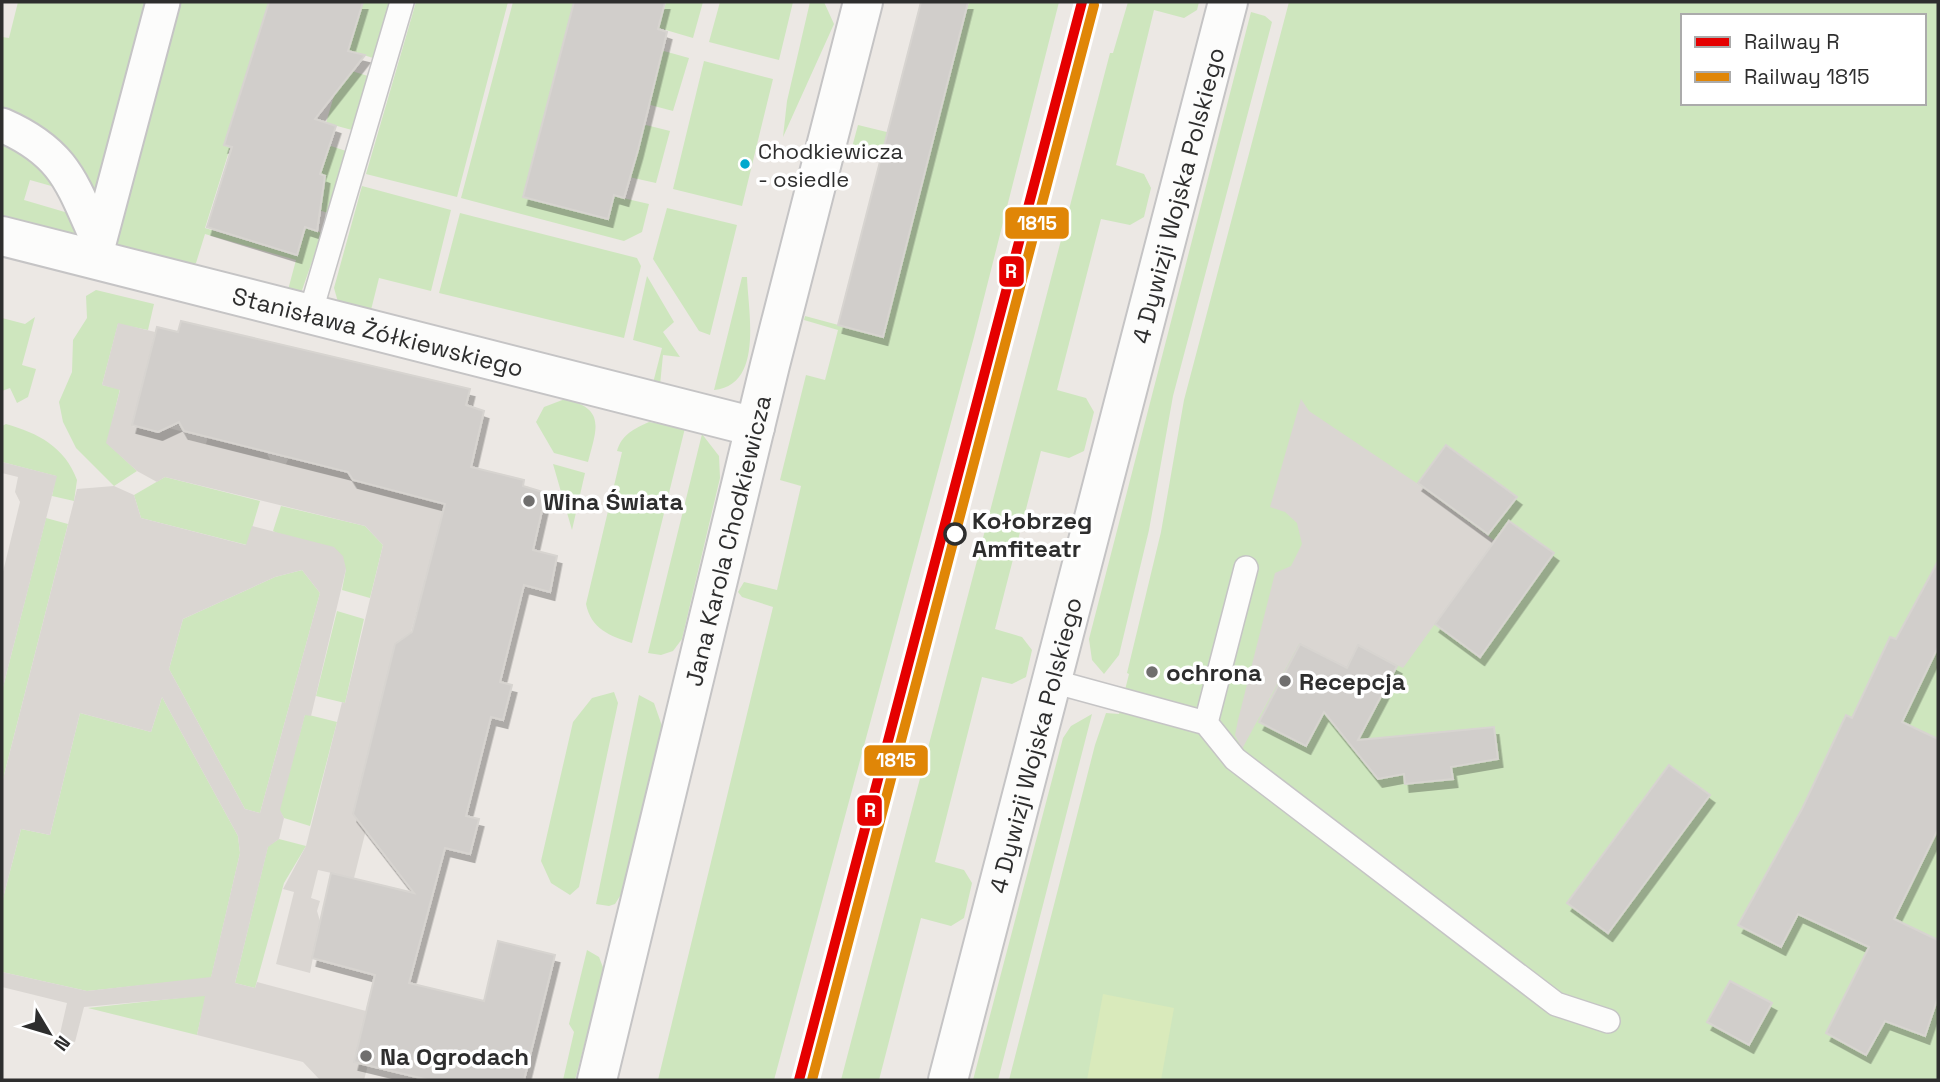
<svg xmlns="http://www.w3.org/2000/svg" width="1940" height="1082" font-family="'Space Grotesk',sans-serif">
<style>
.green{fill:#cee6be;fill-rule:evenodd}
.pitch{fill:#d9eabb}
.plaza{fill:#dad6d2;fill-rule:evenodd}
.building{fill:#d1cecb;stroke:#d7d4d0;stroke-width:2;filter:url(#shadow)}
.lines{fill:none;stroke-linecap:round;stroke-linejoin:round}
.service-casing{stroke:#c5c4c5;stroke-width:26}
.pedestrian-casing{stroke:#c5c4c5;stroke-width:37}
.minor-casing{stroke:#c5c4c5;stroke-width:42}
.tertiary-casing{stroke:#c5c4c5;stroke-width:42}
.service{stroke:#fcfcfb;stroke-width:23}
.pedestrian{stroke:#fcfcfb;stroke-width:33}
.minor{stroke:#fcfcfb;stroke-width:38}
.tertiary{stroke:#fcfcfb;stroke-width:38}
.rail-1-casing{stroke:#fff;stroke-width:16}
.rail-2-casing{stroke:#fff;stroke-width:16}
.rail-1{stroke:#e50000;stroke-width:10}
.rail-2{stroke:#e08607;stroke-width:10}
.bus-dot{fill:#00a9ce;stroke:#fff;stroke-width:2.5}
.poi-dot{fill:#706f6e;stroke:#fff;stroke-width:2.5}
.stop-dot{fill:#fff;stroke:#2e2e2e;stroke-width:3.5}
.labels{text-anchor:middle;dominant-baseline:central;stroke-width:7;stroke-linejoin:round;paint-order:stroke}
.bus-label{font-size:22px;fill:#2e2e2e;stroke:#fff;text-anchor:start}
.street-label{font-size:24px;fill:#2e2e2e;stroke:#fff}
.poi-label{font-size:24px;font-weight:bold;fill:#2e2e2e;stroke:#fff;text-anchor:start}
.stop-label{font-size:24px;font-weight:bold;fill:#2e2e2e;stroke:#fff;text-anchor:start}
.line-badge{stroke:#fff;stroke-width:2.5}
.badge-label{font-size:19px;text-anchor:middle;font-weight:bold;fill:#fff}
</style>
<defs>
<filter id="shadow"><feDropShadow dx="4.5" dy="8" stdDeviation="0" flood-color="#0004"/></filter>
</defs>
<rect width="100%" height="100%" fill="#ece8e4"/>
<path class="green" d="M 18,2 L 152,2 L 97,197 L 2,111 L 2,37 L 9,38 Z
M 176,2 L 269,2 L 224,145 L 230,148 L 205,228 L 297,256 L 306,228 L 322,233 L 300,296 L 288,290 L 296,260 L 205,234 L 196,263 L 190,267 L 111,247 Z
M 363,2 L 389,3 L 373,58 L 348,50 Z
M 416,2 L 508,2 L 457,197 L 366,174 Z
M 513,2 L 574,2 L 523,197 L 608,220 L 614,196 L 649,204 L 642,232 L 624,241 L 461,198 Z
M 666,2 L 703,2 L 693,38 L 659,28 Z
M 720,2 L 793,2 L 779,60 L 709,42 Z
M 810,2 L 824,2 L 834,24 L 783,137 L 787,101 Z
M 969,2 L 1059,2 L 974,337 L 774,1080 L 658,1080 L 773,607 L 742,597 L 738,592 L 744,582 L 777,590 L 801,486 L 780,480 L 806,375 L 825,380 L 838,330 L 804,320 L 805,316 L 883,337 L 926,171 L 851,151 L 858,125 L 932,143 Z
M 1128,2 L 1199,2 L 1197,10 L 1184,18 L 1154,10 L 1116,165 L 1144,174 L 1151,188 L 1144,217 L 1130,225 L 1101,219 L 1057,390 L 1086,398 L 1094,412 L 1084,451 L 1069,458 L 1041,451 L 995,629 L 1022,637 L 1032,650 L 1026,677 L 1012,684 L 982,677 L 935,862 L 964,870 L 972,883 L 964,918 L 951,926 L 921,918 L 879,1080 L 841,1080 L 1110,53 L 1113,53 Z
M 1289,2 L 1938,2 L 1938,1080 L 1009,1080 L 1095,745 L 1106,713 L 1119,714 L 1129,674 L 1127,673 L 1161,532 L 1184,400 ZM 1683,16 L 1924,16 L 1924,103 L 1683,103 Z
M 1251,12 L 1265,16 L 1272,22 L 1173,396 L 1149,530 L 1119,655 L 1104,674 L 1092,660 L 1089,639 Z
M 653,48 L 689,58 L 673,111 L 639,102 Z
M 704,61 L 773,79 L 742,206 L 673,189 Z
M 342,68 L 368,76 L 352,130 L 326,123 Z
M 634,122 L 670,131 L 656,183 L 620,175 Z
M 2,137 L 12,141 L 62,189 L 30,180 L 24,200 L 75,215 L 84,240 L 2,219 Z
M 319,142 L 346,151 L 328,213 L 312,208 L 322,175 L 311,171 Z
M 362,186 L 451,210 L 431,291 L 379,278 L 370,314 L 338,302 L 334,288 Z
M 667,208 L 737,225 L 710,335 L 699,331 L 653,259 Z
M 460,213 L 637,258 L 641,266 L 624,338 L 439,293 Z
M 647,276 L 674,322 L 663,332 L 680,357 L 663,355 L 660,385 L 653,383 L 662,348 L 633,340 Z
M 742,277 L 747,277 C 748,311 764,385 714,390 Z
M 96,290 L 154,304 L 148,330 L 118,324 L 102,385 L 120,389 L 107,443 L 137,471 L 114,486 L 76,448 L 63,422 L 59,402 L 72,372 L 73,340 L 87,318 L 86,296 Z
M 35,317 L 22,365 L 36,369 L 28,397 L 17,403 L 10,388 L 2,391 L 2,318 L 25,324 Z
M 565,399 C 607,409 596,430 588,462 L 554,453 L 536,422 L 544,407 Z
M 649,422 L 685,428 L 632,643 C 610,636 591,629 586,604 L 622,452 L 617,451 C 622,434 634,429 649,422 Z
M 6,424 C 38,433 65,447 77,480 L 74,501 L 52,496 L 56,476 L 2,462 L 2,426 Z
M 702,434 L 719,456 L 720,478 L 682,639 L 673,651 L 661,655 L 648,653 Z
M 553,464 L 585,473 L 572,530 Z
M 165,477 L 260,501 L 247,545 L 141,518 L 134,495 Z
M 281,506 L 365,526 L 383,545 L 370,598 L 342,590 L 346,569 L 273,531 Z
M 46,518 L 68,524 L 2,783 L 2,691 Z
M 302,570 L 320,593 L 260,813 L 245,809 L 169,669 L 183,619 L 275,577 Z
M 337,611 L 364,619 L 345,703 L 316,696 Z
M 614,692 L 618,703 L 579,887 L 570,895 L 551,883 L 541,861 L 573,722 L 592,698 Z
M 639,695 L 654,703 L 662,726 L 622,893 L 615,904 L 609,906 L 596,904 Z
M 162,697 L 238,836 L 240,853 L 211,978 L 87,991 L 2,972 L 2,902 L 21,829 L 50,835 L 80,713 L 151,732 Z
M 305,714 L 337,722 L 310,826 L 284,818 L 279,810 Z
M 1092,714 L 998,1080 L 973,1080 L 1063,738 L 1071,726 Z
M 279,839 L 306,846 L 284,883 L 255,988 L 235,983 L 268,846 Z
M 587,950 L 599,957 L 604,970 L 575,1080 L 563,1080 L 574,1032 L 569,1024 Z
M 206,995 L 197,1035 L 88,1008 Z"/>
<path class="pitch" d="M 1103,994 L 1174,1008 L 1161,1080 L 1087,1080 Z"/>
<path class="plaza" d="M 118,323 L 155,332 L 132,426 L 159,433 L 169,428 L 184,432 L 189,440 L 206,444 L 208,437 L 266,452 L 271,461 L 286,464 L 289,457 L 348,472 L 354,481 L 371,485 L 373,478 L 380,480 L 386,489 L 424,499 L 433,493 L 461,500 L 442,516 L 426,580 L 431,614 L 417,610 L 408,643 L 395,644 L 353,814 L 357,819 L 368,822 L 354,878 L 318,870 L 311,898 L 320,901 L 317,911 L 320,921 L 310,973 L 276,964 L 294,892 L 283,889 L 306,846 L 342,702 L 345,703 L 383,545 L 365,526 L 165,477 L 157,482 L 137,471 L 106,443 L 120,390 L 102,385 Z
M 1301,399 L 1309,411 L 1418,484 L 1495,541 L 1403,668 L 1359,646 L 1346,668 L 1299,644 L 1242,749 L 1235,735 L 1238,720 L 1275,573 L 1291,566 L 1302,544 L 1297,523 L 1285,512 L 1270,507 Z
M 2,462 L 57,476 L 2,691 L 2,576 L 20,502 L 15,492 L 18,477 L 2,473 Z
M 114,486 L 134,495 L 141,518 L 246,545 L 252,526 L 334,547 L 343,556 L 346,569 L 311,716 L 305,715 L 280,810 L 284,818 L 279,839 L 268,847 L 235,983 L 255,988 L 257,982 L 366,1011 L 354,1062 L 368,1065 L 364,1080 L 320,1080 L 303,1062 L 197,1035 L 205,996 L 84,1007 L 75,1042 L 59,1038 L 67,1003 L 2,987 L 2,972 L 87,991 L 211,977 L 240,853 L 238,836 L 162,697 L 151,732 L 80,713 L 50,835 L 21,829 L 2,902 L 2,783 L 77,489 ZM 302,570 L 320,593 L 260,813 L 245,809 L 169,669 L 183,619 L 275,577 Z"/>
<path class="building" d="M 269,2 L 363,2 L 348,51 L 365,55 L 315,119 L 336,126 L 320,174 L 325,176 L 317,231 L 305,227 L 297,255 L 207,227 L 232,147 L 224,145 Z
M 574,2 L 665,2 L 658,29 L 667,32 L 638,150 L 624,198 L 614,195 L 608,219 L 523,197 Z
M 921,2 L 968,2 L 883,337 L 838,325 Z
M 181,321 L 470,389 L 466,405 L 484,411 L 471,467 L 524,480 L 523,486 L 546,493 L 533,550 L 557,556 L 550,592 L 524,585 L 500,682 L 512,685 L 503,720 L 491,717 L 466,816 L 479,819 L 470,854 L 445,848 L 409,983 L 484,1001 L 498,941 L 555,955 L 524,1080 L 429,1080 L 354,1062 L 375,975 L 312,958 L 331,873 L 414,893 L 353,814 L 395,644 L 412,632 L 445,504 L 353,480 L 348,472 L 184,431 L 179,422 L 158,432 L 132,425 L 157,327 L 178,332 Z
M 1446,445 L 1517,497 L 1488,534 L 1418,483 Z
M 1509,521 L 1554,553 L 1480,657 L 1435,624 Z
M 1938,561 L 1938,647 L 1902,722 L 1938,739 L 1938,829 L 1894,919 L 1938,940 L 1938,997 L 1925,1036 L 1885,1021 L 1866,1055 L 1826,1033 L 1869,947 L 1798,914 L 1781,947 L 1738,925 L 1802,809 L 1846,715 L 1852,718 L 1890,637 L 1896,639 Z
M 1300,644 L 1347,668 L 1358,645 L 1397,666 L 1358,740 L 1494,727 L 1498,759 L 1451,767 L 1453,779 L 1405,784 L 1404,774 L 1378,779 L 1324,712 L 1306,746 L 1259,722 Z
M 1669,765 L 1710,795 L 1608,933 L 1567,903 Z
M 1730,981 L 1772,1003 L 1749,1045 L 1707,1022 Z"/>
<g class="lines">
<g class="service-casing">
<path id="service" d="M 310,314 L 402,2
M 1052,681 L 1206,723 L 1246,568
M 1206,723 L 1235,759 L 1556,1004 L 1608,1021"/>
</g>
<g class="pedestrian-casing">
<path id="pedestrian" d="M 2,125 C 66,153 72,184 99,243
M 99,243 L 163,2"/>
</g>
<g class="minor-casing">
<g id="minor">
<path id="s1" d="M 2,236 L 755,427"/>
<path id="s2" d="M 597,1080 L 770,365 L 863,2"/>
</g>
</g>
<g class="tertiary-casing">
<g id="tertiary">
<path id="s3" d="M 948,1080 L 1228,2"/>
</g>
</g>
<use href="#service" class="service"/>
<use href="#pedestrian" class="pedestrian"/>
<use href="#minor" class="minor"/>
<use href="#tertiary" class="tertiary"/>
<g class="rail-1-casing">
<path id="rail-1" d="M 799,1080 L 1082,2"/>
</g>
<g class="rail-2-casing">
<path id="rail-2" d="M 812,1080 L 1094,5"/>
</g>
<use href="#rail-1" class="rail-1"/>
<use href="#rail-2" class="rail-2"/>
</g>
<circle class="bus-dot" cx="745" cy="164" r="6"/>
<g class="poi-dot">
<circle cx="529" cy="501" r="7"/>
<circle cx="1152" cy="672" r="7"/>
<circle cx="1285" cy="681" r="7"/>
<circle cx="366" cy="1056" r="7"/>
</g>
<circle class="stop-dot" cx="955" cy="534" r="10"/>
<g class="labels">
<g class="bus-label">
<text x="758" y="151">Chodkiewicza<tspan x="758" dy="28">- osiedle</tspan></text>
</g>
<g class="street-label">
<text stroke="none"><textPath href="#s3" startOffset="914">4 Dywizji Wojska Polskiego</textPath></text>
<text stroke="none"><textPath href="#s1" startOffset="388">Stanisława Żółkiewskiego</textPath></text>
<text stroke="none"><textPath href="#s2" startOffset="555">Jana Karola Chodkiewicza</textPath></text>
<text stroke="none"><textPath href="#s3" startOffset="346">4 Dywizji Wojska Polskiego</textPath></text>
</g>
<g class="poi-label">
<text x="543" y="501">Wina Świata</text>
<text x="1166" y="672">ochrona</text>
<text x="1299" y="681">Recepcja</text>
<text x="380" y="1056">Na Ogrodach</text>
</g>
<g class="stop-label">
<text x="972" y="520">Kołobrzeg<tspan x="972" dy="28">Amfiteatr</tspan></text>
</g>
</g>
<g class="line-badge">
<rect x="1004" y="206" width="66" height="34" rx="7" fill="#e08607"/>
<rect x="998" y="255" width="27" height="33" rx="7" fill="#e50000"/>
<rect x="863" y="744" width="66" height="33" rx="7" fill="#e08607"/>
<rect x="856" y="794" width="27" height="33" rx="7" fill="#e50000"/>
</g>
<g class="badge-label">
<text x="1037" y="230">1815</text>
<text x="1011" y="278">R</text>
<text x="896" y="767">1815</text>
<text x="870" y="817">R</text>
</g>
<rect width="1940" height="1082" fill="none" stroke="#2e2e2e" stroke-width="7"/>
<rect x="1681" y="14" width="245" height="91" fill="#ffffff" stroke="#ababab" stroke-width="2"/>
<rect x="1695" y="37" width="35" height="10" fill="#e50000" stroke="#ababab" stroke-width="2"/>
<text x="1744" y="49" font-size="21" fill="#2e2e2e">Railway R</text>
<rect x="1695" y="72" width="35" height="10" fill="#e08607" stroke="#ababab" stroke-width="2"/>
<text x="1744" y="84" font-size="21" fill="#2e2e2e">Railway 1815</text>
<g transform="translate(49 1033) rotate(128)" stroke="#ffffff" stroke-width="5" paint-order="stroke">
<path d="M0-5L12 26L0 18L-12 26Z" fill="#2e2e2e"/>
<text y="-10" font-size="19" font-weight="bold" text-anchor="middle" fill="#2e2e2e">N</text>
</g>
</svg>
